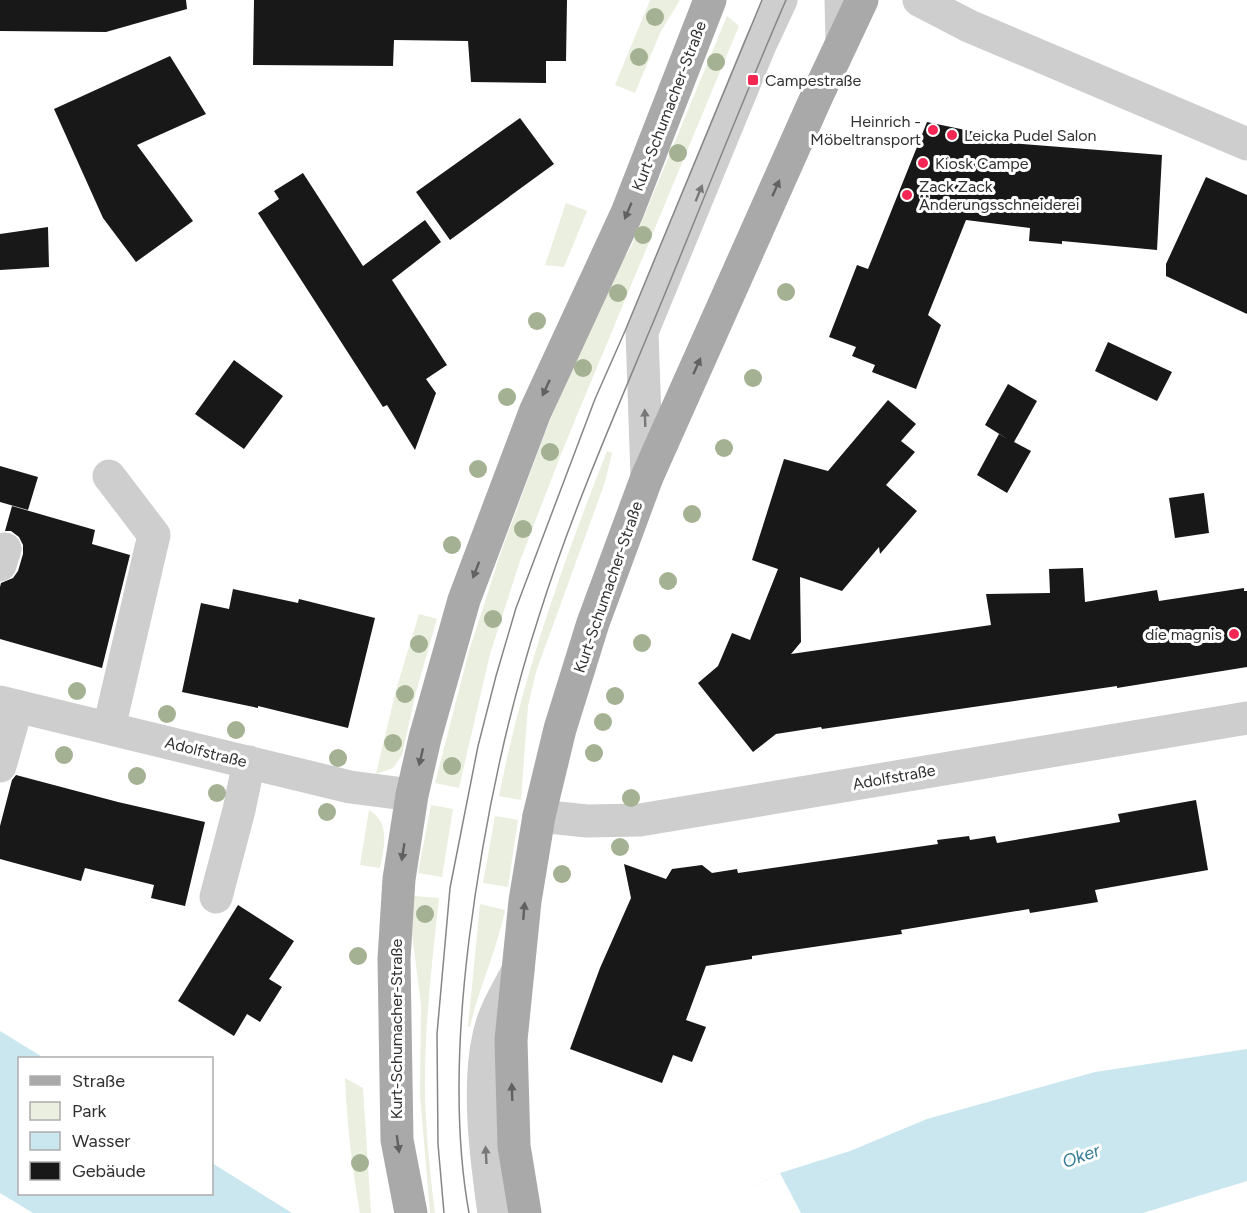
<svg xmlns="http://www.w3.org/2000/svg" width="1247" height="1213" font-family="Figtree,sans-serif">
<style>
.green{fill:#eaefdf}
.water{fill:#cae7f0}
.pier{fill:#fff}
.building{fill:#181818}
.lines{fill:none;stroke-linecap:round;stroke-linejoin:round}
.minor{stroke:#cecece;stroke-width:33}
.major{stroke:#a9a9a9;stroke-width:33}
.tram{stroke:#868686;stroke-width:1.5}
.tree{fill:#a5b193}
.oneway{fill:#616161}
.oneway2{fill:#787878}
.poi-dot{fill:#f42754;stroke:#fff;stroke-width:2}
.labels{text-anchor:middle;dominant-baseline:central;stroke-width:6;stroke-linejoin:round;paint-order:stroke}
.poi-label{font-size:16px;fill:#313131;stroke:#fff;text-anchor:start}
.street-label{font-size:16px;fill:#313131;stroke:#fff}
.water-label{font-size:18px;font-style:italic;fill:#357d95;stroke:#fff}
</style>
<rect width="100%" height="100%" fill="#fff"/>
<path class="green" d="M 650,0 L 680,0 L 661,31 L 635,93 L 615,85 Z
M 727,16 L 739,26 L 563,449 L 520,561 L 490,654 L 459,788 L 435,783 L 469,651 L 500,555 L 542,441 L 584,335 L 603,294 L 631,247 L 645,214 Z
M 566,203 L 587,211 L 564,267 L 545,265 Z
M 607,451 L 612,453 L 605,482 L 536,672 L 528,706 L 521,800 L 499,796 C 523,674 562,566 607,451 Z
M 419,614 L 437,619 L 416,692 L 402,755 L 393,768 L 376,774 L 396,690 Z
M 431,805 L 453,809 L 442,877 L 418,873 Z
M 369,810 C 391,823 384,847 380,868 L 360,865 Z
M 495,816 L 518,820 L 508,887 L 483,883 Z
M 414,896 L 439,898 C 432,963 424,1029 425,1094 C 426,1134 430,1174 435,1213 L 430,1213 L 420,1095 L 421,1005 L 412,934 Z
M 480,904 L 505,910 C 497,950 479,987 470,1027 L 468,1027 Z
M 345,1078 L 363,1088 L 371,1213 L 360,1213 C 352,1168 347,1124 345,1078 Z"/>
<path class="water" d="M 0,1031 L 44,1058 L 20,1058 L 20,1194 L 212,1194 L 212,1163 L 292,1213 L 33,1213 L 0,1193 Z
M 1247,1049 L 1247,1181 L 1143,1213 L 701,1213 L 780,1173 L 850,1151 L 927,1119 L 1095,1072 Z"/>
<path class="pier" d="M 780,1173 L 801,1213 L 700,1213 Z"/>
<path class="building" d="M 0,0 L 186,0 L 187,9 L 106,32 L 0,31 Z
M 254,0 L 567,0 L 566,61 L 546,61 L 546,83 L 471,82 L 468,41 L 394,40 L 393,66 L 253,65 Z
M 170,56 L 206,114 L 137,145 L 193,221 L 136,262 L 103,218 L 54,109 Z
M 520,118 L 554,164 L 450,240 L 416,192 Z
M 927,122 L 999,137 L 997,142 L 1162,155 L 1157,250 L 1062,241 L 1062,244 L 1029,241 L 1030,228 L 966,220 L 928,315 L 941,325 L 916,389 L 872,372 L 875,365 L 852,356 L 856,347 L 829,337 L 857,265 L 868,269 Z
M 303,173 L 363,266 L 425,220 L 441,242 L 392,280 L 447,365 L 426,379 L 436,393 L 415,450 L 387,405 L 383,407 L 258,213 L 279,199 L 274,191 Z
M 1206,177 L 1247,195 L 1247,314 L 1166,276 L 1166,264 Z
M 48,227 L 49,267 L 0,270 L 0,234 Z
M 1108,342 L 1172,372 L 1157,401 L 1095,371 Z
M 234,360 L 283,396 L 244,449 L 195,414 Z
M 1008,384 L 1037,401 L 1014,442 L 1031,451 L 1007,493 L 977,475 L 999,434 L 1009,440 L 985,425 Z
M 888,400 L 916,424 L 901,441 L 915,452 L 886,485 L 917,511 L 880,554 L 879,547 L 842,591 L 800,577 L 801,642 L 791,654 L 991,625 L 986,594 L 1050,593 L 1049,569 L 1083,568 L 1085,602 L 1157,590 L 1159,601 L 1244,588 L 1244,591 L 1247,591 L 1247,667 L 1117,688 L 1117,686 L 822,729 L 821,727 L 776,734 L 753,752 L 698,683 L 718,666 L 732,633 L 750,640 L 778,569 L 752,560 L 784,459 L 828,471 Z
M 0,466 L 38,477 L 28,510 L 0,502 Z
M 1204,493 L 1209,533 L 1175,538 L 1169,498 Z
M 12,506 L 95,530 L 92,544 L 130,555 L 102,668 L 0,639 L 0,587 L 1,583 L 13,578 L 18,571 L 23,554 L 23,545 L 19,537 L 11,531 L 5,531 Z
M 233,589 L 298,603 L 299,599 L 375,618 L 348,728 L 258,706 L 258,708 L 182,692 L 201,603 L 229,609 Z
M 16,775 L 118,802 L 205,822 L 185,906 L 151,898 L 154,885 L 85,868 L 81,881 L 0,859 L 0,826 L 12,780 Z
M 1196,800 L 1208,870 L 1095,890 L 1098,902 L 1030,913 L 1029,909 L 901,930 L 902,934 L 752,956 L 752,959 L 706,966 L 686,1020 L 706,1027 L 692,1062 L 673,1055 L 662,1083 L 570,1049 L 600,968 L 631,898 L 624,864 L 666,879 L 672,869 L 702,865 L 712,873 L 737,869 L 738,873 L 938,844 L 937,840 L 969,836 L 970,840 L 995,836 L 997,843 L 1120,822 L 1118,814 Z
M 238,905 L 294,941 L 269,979 L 282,987 L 260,1022 L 247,1014 L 234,1036 L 178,1001 Z"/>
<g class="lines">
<path class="minor" d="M 841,0 L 842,41
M 919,0 L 969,26 L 1247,144
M 647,477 L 642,332 L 760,45 L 781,0
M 0,565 L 5,549
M 0,702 L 350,787 L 412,795
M 109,728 L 154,535 L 109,476
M 0,766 L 17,706
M 539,816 L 587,821 L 640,820 L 1247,718
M 216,897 L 239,810 L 249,762
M 494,1213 C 486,1157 474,1068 495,1016 C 501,1000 511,985 518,970"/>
<path class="major" d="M 411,1213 L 397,1140 L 394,959 L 399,879 L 412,795 L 425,738 L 464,600 L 535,412 L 627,213 L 710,0
M 525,1213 L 514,1146 L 511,1040 L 525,901 L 539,816 L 560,729 L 593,623 L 647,477 L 816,98 L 862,0"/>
<path class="tram" d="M 444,1213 L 438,1144 L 437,1034 L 450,888 L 478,746 L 496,676 L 516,608 L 595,399 L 625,331 L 762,0
M 469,1213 C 453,1124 458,1029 469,940 C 483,830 505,721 539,616 C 573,508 619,405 662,301 C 703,201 743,99 786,0"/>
</g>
<g class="tree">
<circle cx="655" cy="17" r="9"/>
<circle cx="639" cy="57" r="9"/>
<circle cx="716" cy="62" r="9"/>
<circle cx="678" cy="153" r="9"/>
<circle cx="643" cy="235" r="9"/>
<circle cx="786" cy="292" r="9"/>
<circle cx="618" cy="293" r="9"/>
<circle cx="537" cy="321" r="9"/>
<circle cx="583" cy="368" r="9"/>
<circle cx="753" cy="378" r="9"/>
<circle cx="507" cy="397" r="9"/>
<circle cx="724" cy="448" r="9"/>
<circle cx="550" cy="452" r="9"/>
<circle cx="478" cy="469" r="9"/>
<circle cx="692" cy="514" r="9"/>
<circle cx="523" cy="529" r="9"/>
<circle cx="452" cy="545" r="9"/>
<circle cx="668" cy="581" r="9"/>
<circle cx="493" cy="619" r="9"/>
<circle cx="642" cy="643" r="9"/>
<circle cx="419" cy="644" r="9"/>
<circle cx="77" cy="691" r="9"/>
<circle cx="405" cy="694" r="9"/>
<circle cx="615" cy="696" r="9"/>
<circle cx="167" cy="714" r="9"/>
<circle cx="603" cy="722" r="9"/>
<circle cx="236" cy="730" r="9"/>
<circle cx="393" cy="743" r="9"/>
<circle cx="594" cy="753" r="9"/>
<circle cx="64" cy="755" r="9"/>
<circle cx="338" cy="758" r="9"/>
<circle cx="452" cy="766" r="9"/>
<circle cx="137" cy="776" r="9"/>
<circle cx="217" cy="793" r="9"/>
<circle cx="631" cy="798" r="9"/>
<circle cx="327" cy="812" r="9"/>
<circle cx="620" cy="847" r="9"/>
<circle cx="562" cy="874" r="9"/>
<circle cx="425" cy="914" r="9"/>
<circle cx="358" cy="956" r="9"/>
<circle cx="360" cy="1163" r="9"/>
</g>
<defs><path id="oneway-solid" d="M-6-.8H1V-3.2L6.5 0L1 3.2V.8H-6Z" transform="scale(1.5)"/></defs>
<g class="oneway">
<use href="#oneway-solid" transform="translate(776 188) rotate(-66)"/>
<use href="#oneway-solid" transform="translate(628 211) rotate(113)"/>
<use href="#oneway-solid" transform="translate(697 366) rotate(-66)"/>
<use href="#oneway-solid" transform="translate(546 388) rotate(115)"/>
<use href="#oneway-solid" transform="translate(476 570) rotate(111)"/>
<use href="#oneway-solid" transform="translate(421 757) rotate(103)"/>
<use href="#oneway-solid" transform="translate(403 852) rotate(99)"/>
<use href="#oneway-solid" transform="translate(524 911) rotate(-85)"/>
<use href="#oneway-solid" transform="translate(512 1092) rotate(-92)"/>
<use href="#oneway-solid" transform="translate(398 1144) rotate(82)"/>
</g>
<g class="oneway2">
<use href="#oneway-solid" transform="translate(699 193) rotate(-68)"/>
<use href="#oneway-solid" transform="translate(645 418) rotate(-92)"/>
<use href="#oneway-solid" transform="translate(486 1155) rotate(-93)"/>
</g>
<g class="poi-dot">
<rect x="747" y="74" width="12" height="12" rx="3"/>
<circle cx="933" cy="130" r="6"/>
<circle cx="952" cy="135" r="6"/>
<circle cx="923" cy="163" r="6"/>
<circle cx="907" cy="195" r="6"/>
<circle cx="1234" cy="634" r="6"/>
</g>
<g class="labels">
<g class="poi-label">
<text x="765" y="80">Campestraße</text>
<text x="921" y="121" text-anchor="end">Heinrich -<tspan x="921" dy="18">Möbeltransport</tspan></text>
<text x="964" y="135">Leicka Pudel Salon</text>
<text x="935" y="163">Kiosk Campe</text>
<text x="919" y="186">Zack Zack<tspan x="919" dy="18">Änderungsschneiderei</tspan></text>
<text x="1222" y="634" text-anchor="end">die magnis</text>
</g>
<g class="street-label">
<text transform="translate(669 106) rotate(-69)">Kurt-Schumacher-Straße</text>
<text transform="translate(608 587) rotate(-71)">Kurt-Schumacher-Straße</text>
<text transform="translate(206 752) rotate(14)">Adolfstraße</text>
<text transform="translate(894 777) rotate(-10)">Adolfstraße</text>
<text transform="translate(396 1029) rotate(-90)">Kurt-Schumacher-Straße</text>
</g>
<g class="water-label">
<text transform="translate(1081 1156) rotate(-20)">Oker</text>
</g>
</g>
<rect x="18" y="1057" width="195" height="138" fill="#ffffff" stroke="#adadad" stroke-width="1.5"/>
<rect x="30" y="1076" width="30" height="9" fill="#a9a9a9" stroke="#adadad" stroke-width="1.5"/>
<text x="72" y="1087" font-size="18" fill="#313131">Straße</text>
<rect x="30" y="1102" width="30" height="18" fill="#eaefdf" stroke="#adadad" stroke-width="1.5"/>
<text x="72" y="1117" font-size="18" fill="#313131">Park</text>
<rect x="30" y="1132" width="30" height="18" fill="#cae7f0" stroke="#adadad" stroke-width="1.5"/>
<text x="72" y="1147" font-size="18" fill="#313131">Wasser</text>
<rect x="30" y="1162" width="30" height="18" fill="#181818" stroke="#adadad" stroke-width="1.5"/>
<text x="72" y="1177" font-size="18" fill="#313131">Gebäude</text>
</svg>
